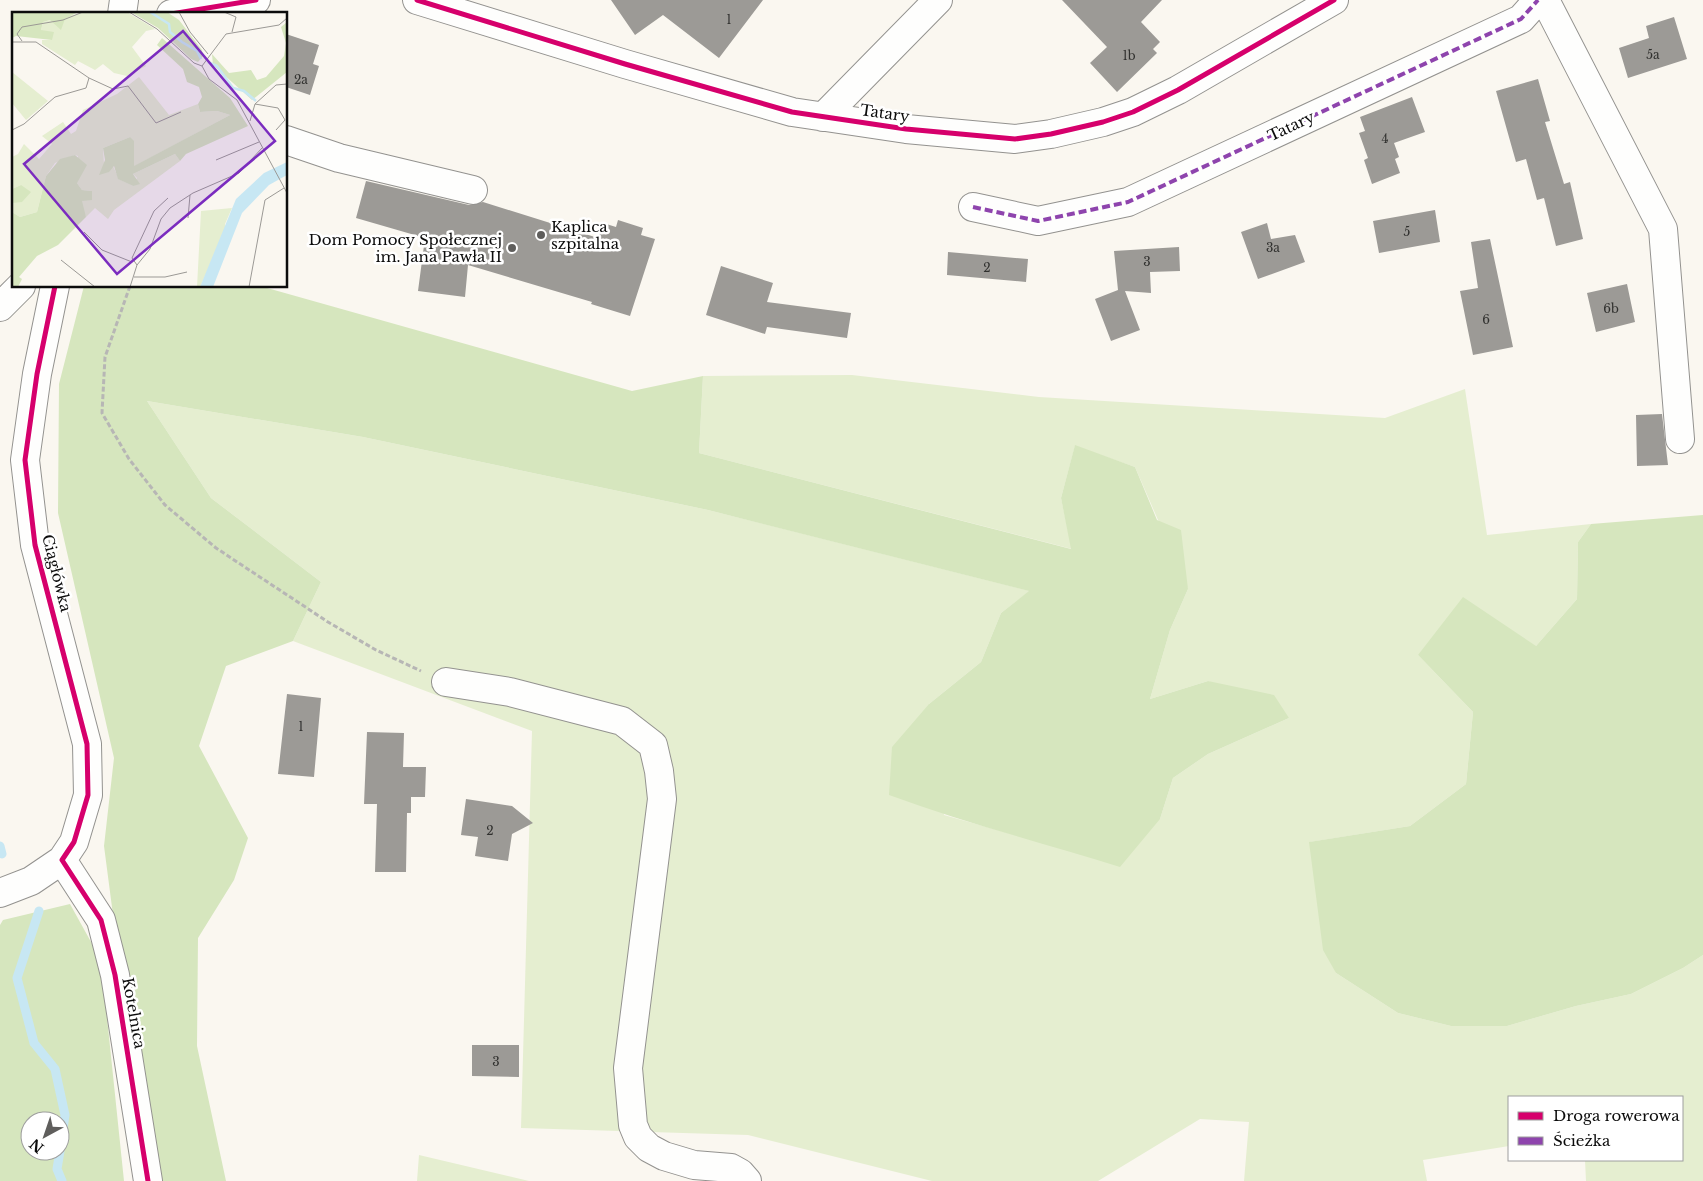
<svg xmlns="http://www.w3.org/2000/svg" width="1703" height="1181" font-family="'Libre Baskerville',serif">
<style>
.green{fill:#e5eed0}
.forest{fill:#d6e6be;fill-rule:evenodd}
.lines{fill:none;stroke-linecap:round;stroke-linejoin:round}
.stream{stroke:#c7e7f3;stroke-width:9}
.building{fill:#9c9a96}
.minor-casing{stroke:#93928f;stroke-width:30}
.path{stroke:#b7b6b5;stroke-width:3;stroke-dasharray:5 2.5;stroke-linecap:butt}
.minor{stroke:#fefefd;stroke-width:28}
.quiet{stroke:#8e44ad;stroke-width:4;stroke-dasharray:8 4;stroke-linecap:butt}
.cycleway-casing{stroke:#fff;stroke-width:8}
.cycleway{stroke:#d6006c;stroke-width:5}
.poi-dot{fill:#5f5e5c;stroke:#fff;stroke-width:2}
.labels{text-anchor:middle;dominant-baseline:central;stroke-width:5;stroke-linejoin:round;paint-order:stroke}
.number-label{font-size:12px;fill:#30302e}
.street-label{font-size:15px;fill:#0c0c0c;stroke:#fff}
.poi-label{font-size:15px;fill:#0c0c0c;stroke:#fff;text-anchor:start}
.inset-river{fill:none;stroke:#c7e7f3;stroke-width:2.5}
.inset-road{fill:none;stroke:#9b9995;stroke-width:1}
.view{fill:#7b2cbf;fill-opacity:0.15;stroke:#7b2cbf;stroke-width:2.5}
.inset-edge{fill:none;stroke:#0c0c0c;stroke-width:2.5}
</style>
<rect width="100%" height="100%" fill="#faf7f0"/>
<path class="green" d="M 852,375 L 1039,397 L 1385,418 L 1465,389 L 1487,535 L 1591,524 L 1578,542 L 1577,599 L 1536,646 L 1418,655 L 1473,712 L 1466,784 L 1410,826 L 1310,842 L 1336,973 L 1398,1013 L 1451,1026 L 1507,1026 L 1576,1006 L 1631,994 L 1683,968 L 1703,955 L 1703,1181 L 1586,1181 L 1585,1160 L 1682,1160 L 1682,1097 L 1509,1097 L 1509,1146 L 1423,1160 L 1427,1181 L 1244,1181 L 1249,1122 L 1200,1119 L 1098,1181 L 932,1181 L 748,1135 L 521,1128 L 532,731 L 293,641 L 321,582 L 211,498 L 147,401 L 363,437 L 708,510 L 1030,591 L 1001,613 L 981,662 L 929,704 L 944,815 L 1022,837 L 1160,819 L 1173,778 L 1208,754 L 1289,718 L 1208,681 L 1150,699 L 1170,630 L 1188,589 L 1135,467 L 1075,446 L 1061,498 L 1072,549 L 699,453 L 703,376 Z
M 419,1155 L 529,1181 L 417,1181 Z"/>
<path class="forest" d="M 84,286 L 260,286 L 632,391 L 703,376 L 699,453 L 1071,549 L 1061,498 L 1075,445 L 1135,467 L 1157,520 L 1181,530 L 1188,589 L 1170,630 L 1150,699 L 1208,681 L 1274,695 L 1289,718 L 1208,754 L 1173,778 L 1160,819 L 1120,867 C 1043,843 965,823 889,795 L 892,747 L 929,704 L 981,662 L 1001,613 L 1029,591 L 708,510 L 363,437 L 147,401 L 211,498 L 321,582 L 293,641 L 226,666 L 199,746 L 248,838 L 234,880 L 198,938 L 197,1046 L 226,1181 L 157,1181 L 127,1022 L 104,846 L 114,758 L 58,513 L 59,384 Z
M 1703,515 L 1703,955 L 1683,968 L 1631,994 L 1576,1006 L 1507,1026 L 1451,1026 L 1398,1013 L 1336,973 L 1323,950 L 1309,842 L 1410,826 L 1466,784 L 1473,712 L 1418,655 L 1463,597 L 1536,646 L 1577,599 L 1578,542 L 1591,524 Z
M 70,904 L 101,960 L 124,1181 L 0,1181 L 0,925 L 3,920 ZM 30,1121 L 60,1121 L 60,1151 L 30,1151 Z"/>
<g class="lines">
<path class="stream" d="M 0,846 L 2,854
M 39,911 L 17,978 L 34,1043 L 55,1069 L 65,1115 L 60,1149
M 60,1151 L 57,1169 L 62,1181"/>
</g>
<path class="building" d="M 611,0 L 763,0 L 719,58 L 663,15 L 635,35 Z
M 1062,0 L 1162,0 L 1141,22 L 1160,42 L 1153,49 L 1157,53 L 1117,92 L 1090,63 L 1107,47 Z
M 1674,17 L 1687,59 L 1628,78 L 1619,48 L 1649,38 L 1646,26 Z
M 286,34 L 319,45 L 313,64 L 319,66 L 310,95 L 286,87 Z
M 1538,79 L 1550,121 L 1545,122 L 1564,184 L 1570,182 L 1583,239 L 1556,246 L 1544,198 L 1537,200 L 1526,159 L 1516,162 L 1496,91 Z
M 1412,97 L 1425,132 L 1394,143 L 1399,157 L 1395,159 L 1400,173 L 1372,184 L 1364,160 L 1368,158 L 1359,133 L 1365,131 L 1360,117 Z
M 366,181 L 469,205 L 483,202 L 598,238 L 603,223 L 616,227 L 618,220 L 643,228 L 641,235 L 655,239 L 630,316 L 591,304 L 592,302 L 468,265 L 465,297 L 418,291 L 425,238 L 356,218 Z
M 1435,210 L 1440,242 L 1379,253 L 1373,221 Z
M 1267,223 L 1271,239 L 1295,235 L 1305,262 L 1258,279 L 1241,232 Z
M 1490,239 L 1513,347 L 1473,355 L 1460,291 L 1478,288 L 1471,242 Z
M 1179,247 L 1180,271 L 1150,272 L 1151,293 L 1125,291 L 1140,330 L 1111,341 L 1095,299 L 1118,290 L 1114,251 Z
M 948,252 L 1028,259 L 1026,282 L 947,275 Z
M 721,266 L 773,283 L 767,302 L 851,313 L 847,338 L 767,327 L 765,334 L 706,315 Z
M 1627,284 L 1635,322 L 1596,332 L 1587,293 Z
M 1662,414 L 1668,465 L 1637,466 L 1636,415 Z
M 287,694 L 321,698 L 314,777 L 278,774 Z
M 367,732 L 404,733 L 403,767 L 426,767 L 425,797 L 411,797 L 411,813 L 407,813 L 406,872 L 375,872 L 377,804 L 364,804 Z
M 466,799 L 512,806 L 533,823 L 512,834 L 508,861 L 475,856 L 478,837 L 461,835 Z
M 472,1045 L 519,1045 L 519,1077 L 472,1076 Z"/>
<g class="lines">
<g class="minor-casing">
<path id="minor" d="M 417,0 L 625,64 L 792,112 L 906,129 L 1015,139 L 1051,134 L 1103,122 L 1133,112 L 1178,90 L 1334,0
M 1545,0 L 1663,229 L 1680,439
M 122,14 L 124,0
M 171,14 L 256,0
M 823,117 L 938,0
M 286,140 L 339,158 L 473,190
M 973,207 L 1038,221 L 1128,202 L 1521,19 L 1538,0
M 0,307 L 21,286
M 446,682 L 510,692 L 622,721 L 653,745 L 659,771 L 662,799 L 628,1068 L 633,1125 L 638,1137 L 649,1148 L 664,1156 L 694,1165 L 731,1168 L 740,1173 L 747,1181
M 62,860 L 101,920 L 115,975 L 148,1181
M 0,893 L 31,881 L 62,860 L 74,842 L 88,795 L 87,744 L 35,545 L 25,460 L 37,374 L 55,286"/>
</g>
<path class="path" d="M 130,286 L 105,357 L 102,413 L 129,459 L 165,505 L 216,548 L 328,622 L 376,650 L 421,671"/>
<use href="#minor" class="minor"/>
<path class="quiet" d="M 973,207 L 1038,221 L 1128,202 L 1521,19 L 1538,0"/>
<g class="cycleway-casing">
<path id="cycleway" d="M 417,0 L 625,64 L 792,112 L 906,129 L 1015,139 L 1051,134 L 1103,122 L 1133,112 L 1178,90 L 1334,0
M 171,14 L 256,0
M 55,286 L 37,374 L 25,460 L 35,545 L 87,744 L 88,795 L 74,842 L 62,860 L 101,920 L 115,975 L 148,1181"/>
</g>
<use href="#cycleway" class="cycleway"/>
</g>
<g class="poi-dot">
<circle cx="541" cy="235" r="5"/>
<circle cx="512" cy="248" r="5"/>
</g>
<g class="labels">
<g class="number-label">
<text x="729" y="19">1</text>
<text x="1653" y="54">5a</text>
<text x="1129" y="55">1b</text>
<text x="301" y="79">2a</text>
<text x="1385" y="138">4</text>
<text x="1407" y="231">5</text>
<text x="1273" y="247">3a</text>
<text x="1147" y="261">3</text>
<text x="987" y="267">2</text>
<text x="1611" y="308">6b</text>
<text x="1486" y="319">6</text>
<text x="301" y="726">1</text>
<text x="490" y="830">2</text>
<text x="496" y="1061">3</text>
</g>
<g class="street-label">
<text transform="translate(885 113) rotate(8)">Tatary</text>
<text transform="translate(1291 126) rotate(-25)">Tatary</text>
<text transform="translate(57 573) rotate(76)">Ciągłówka</text>
<text transform="translate(134 1013) rotate(80)">Kotelnica</text>
</g>
<g class="poi-label">
<text x="551" y="226">Kaplica<tspan x="551" dy="17">szpitalna</tspan></text>
<text x="502" y="239" text-anchor="end">Dom Pomocy Społecznej<tspan x="502" dy="17">im. Jana Pawła II</tspan></text>
</g>
</g>
<g transform="translate(12 12)">
<rect width="275" height="275" fill="#faf7f0"/>
<path d="M 74,0 L 115,0 L 143,17 L 134,19 L 120,35 L 134,54 L 115,64 L 102,61 L 91,52 L 83,58 L 66,49 L 63,53 L 30,32 L 30,28 L 40,28 L 29,18 L 31,10 ZM 0,60 L 36,89 L 14,108 L 0,91 ZM 127,65 L 157,103 L 186,92 L 188,100 L 205,99 L 218,103 L 121,155 L 118,125 L 91,136 L 92,153 L 101,154 L 107,167 L 121,174 L 125,166 L 121,162 L 163,142 L 168,149 L 102,198 L 96,207 L 83,196 L 74,205 L 70,197 L 70,189 L 80,179 L 70,178 L 65,171 L 66,144 L 63,143 L 43,151 L 34,164 L 25,200 L 8,205 L 0,200 L 0,191 L 9,173 L 0,177 L 0,145 L 6,142 L 12,132 L 27,147 L 40,132 L 30,124 L 51,110 L 59,122 L 64,119 L 71,98 L 105,82 ZM 220,196 L 213,212 L 214,217 L 188,275 L 185,275 L 189,199 Z" fill="#e5eed0"/>
<path d="M 0,0 L 66,0 L 53,7 L 49,18 L 38,8 L 31,10 L 29,18 L 42,20 L 40,28 L 4,24 L 0,26 ZM 119,0 L 155,0 L 167,8 L 190,38 L 191,44 L 186,50 L 179,47 L 146,16 ZM 275,10 L 275,60 L 240,88 L 201,53 L 200,42 L 217,61 L 239,58 L 245,68 L 254,65 L 272,44 L 274,31 L 269,15 ZM 150,26 L 218,86 L 236,114 L 174,142 L 168,149 L 163,142 L 121,162 L 128,172 L 121,174 L 106,167 L 102,154 L 97,160 L 87,163 L 93,148 L 91,136 L 118,125 L 122,129 L 122,154 L 218,103 L 205,99 L 188,100 L 186,92 L 190,85 L 187,75 L 175,70 L 171,57 L 145,33 ZM 63,143 L 75,153 L 65,171 L 70,178 L 80,179 L 80,188 L 70,189 L 74,205 L 46,233 L 25,244 L 7,265 L 10,267 L 6,275 L 0,275 L 0,200 L 8,205 L 25,200 L 34,164 L 48,147 ZM 9,173 L 19,180 L 10,190 L 0,191 L 0,177 Z" fill="#d6e6be"/>
<path d="M 275,150 L 275,163 L 257,173 L 230,201 L 201,275 L 188,275 L 224,187 L 252,161 Z" fill="#c7e7f3"/>
<path class="inset-river" d="M 138,0 L 157,12 L 158,20 L 170,30 L 185,39 L 189,47M 196,50 L 205,54 L 221,76 L 232,79 L 244,89"/>
<path class="inset-road" d="M 117,0 L 145,17 L 182,51 L 190,54M 167,0 L 178,20 L 196,42M 212,0 L 224,5 L 220,20M 10,29 L 5,22 L 10,15 L 51,8 L 71,0M 0,30 L 24,30 L 77,66 L 101,77 L 116,74 L 144,111 L 169,100M 190,54 L 197,67 L 225,88 L 275,181M 190,54 L 214,22 L 267,13 L 275,6M 243,92 L 264,73 L 275,72M 238,109 L 243,92 L 266,96 L 273,108 L 264,118M 0,118 L 12,112 L 43,85 L 74,76 L 77,66M 204,148 L 247,130M 176,206 L 178,183M 72,220 L 90,238 L 120,250M 49,248 L 83,275M 125,253 L 120,246 L 142,199 L 156,186M 122,265 L 153,265 L 175,260M 118,275 L 125,253 L 138,237 L 149,207 L 158,196 L 181,181 L 227,161 L 250,136M 237,275 L 253,188 L 272,176"/>
<path class="view" d="M 171,19 L 263,129 L 105,262 L 12,152 Z"/>
<rect width="275" height="275" class="inset-edge"/>
</g>
<rect x="1508" y="1096" width="175" height="65" fill="#ffffff" stroke="#9e9e9e"/>
<rect x="1518" y="1112" width="25" height="8" fill="#d6006c" stroke="#9e9e9e"/>
<text x="1553" y="1121" font-size="15" fill="#0c0c0c">Droga rowerowa</text>
<rect x="1518" y="1137" width="25" height="8" fill="#8e44ad" stroke="#9e9e9e"/>
<text x="1553" y="1146" font-size="15" fill="#0c0c0c">Ścieżka</text>
<g transform="translate(45 1136) rotate(220)"><circle r="24" fill="#ffffff" stroke="#9e9e9e"/>
<path d="M0-4L9 19L0 12L-9 19Z" fill="#5f5e5c"/>
<text y="-8" font-size="14" font-weight="bold" text-anchor="middle" fill="#0c0c0c">N</text>
</g>
</svg>
